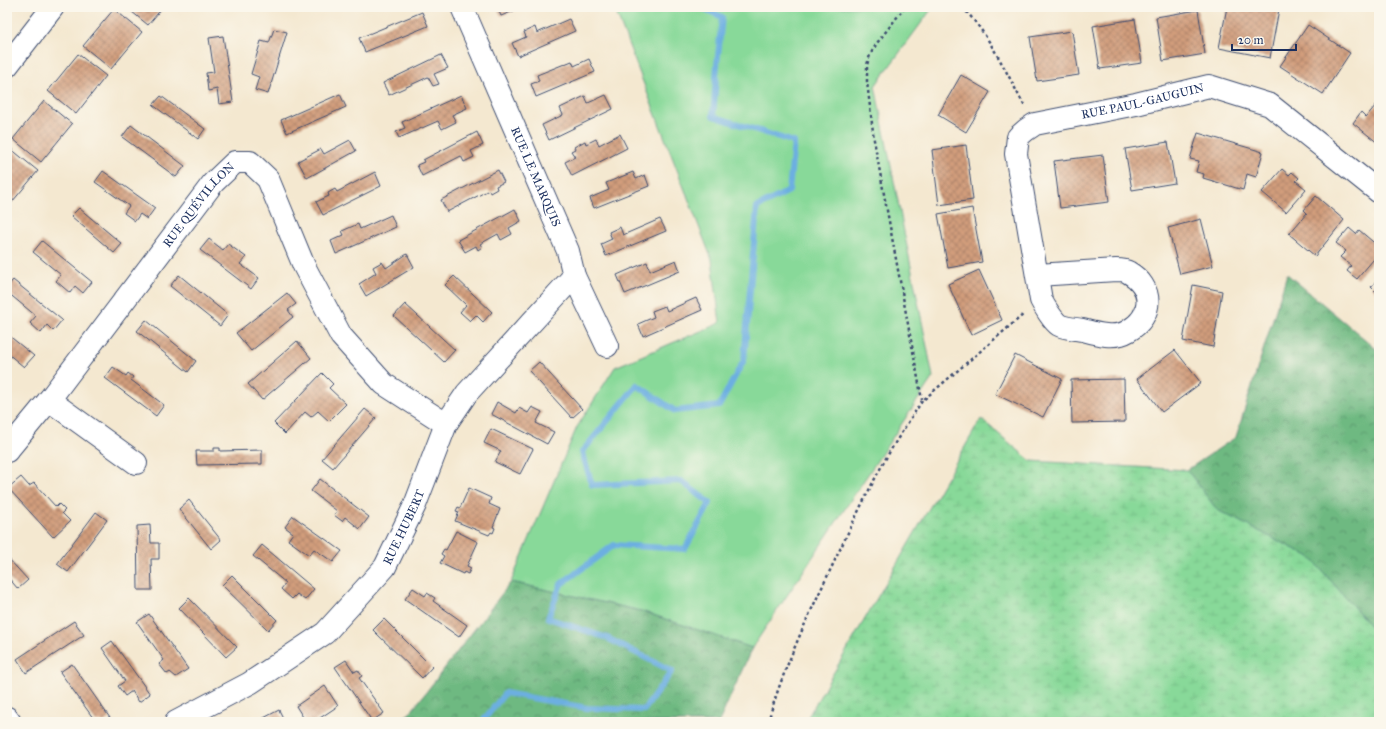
<svg xmlns="http://www.w3.org/2000/svg" width="1386" height="729" font-family="'IM FELL Great Primer',serif">
<style>
.green{fill:#88d999;stroke:#52847c}
.forest{fill:url(#forest-crowns);stroke:#447470}
.wetland{fill:url(#wetland-marsh);stroke:#52847c}
.lines{fill:none;stroke-linecap:round;stroke-linejoin:round}
.stream{stroke:#6cafe1;stroke-width:6}
.building{fill:url(#building-cross-hatch)}
.minor-casing{stroke:#3c4b6f;stroke-width:24}
.path{stroke:#3c4b6f;stroke-width:2.5;stroke-dasharray:3 3;stroke-linecap:butt}
.minor{stroke:#fff;stroke-width:22}
.labels{text-anchor:middle;dominant-baseline:central;stroke-width:4;stroke-linejoin:round;paint-order:stroke}
.street-label{font-size:12px;fill:#1b2f5e;stroke:#fbf7ec}
</style>
<defs>
<pattern id="forest-crowns" width="20" height="18" patternUnits="userSpaceOnUse"><rect width="20" height="18" fill="#6eb981"/><path d="M2 6a3 3 0 1 1 6 0M12 15a3 3 0 1 1 6 0" fill="none" stroke="#5a976d"/></pattern>
<pattern id="wetland-marsh" width="20" height="14" patternUnits="userSpaceOnUse"><rect width="20" height="14" fill="#88d999"/><path d="M1 5h8M5 5V1M11 12h8M15 12V8" fill="none" stroke="#75bb86"/></pattern>
<pattern id="building-cross-hatch" width="8" height="8" patternUnits="userSpaceOnUse"><rect width="8" height="8" fill="#d19d7c"/><path d="M0 0l8 8M0 8l8-8" fill="none" stroke="#a98069"/></pattern>
</defs>
<rect width="100%" height="100%" fill="#fbf7ec"/>
<filter id="ink" filterUnits="userSpaceOnUse"><feTurbulence type="fractalNoise" baseFrequency=".025" numOctaves="2"/><feDisplacementMap in="SourceGraphic" scale="8" xChannelSelector="R" yChannelSelector="G"/><feConvolveMatrix kernelMatrix="1 2 1 2 8 2 1 2 1" color-interpolation-filters="sRGB"/></filter>
<filter id="wash" filterUnits="userSpaceOnUse"><feTurbulence type="fractalNoise" baseFrequency=".012" numOctaves="4" result="noise"/><feDisplacementMap in="SourceGraphic" scale="16" xChannelSelector="R" yChannelSelector="G"/><feGaussianBlur stdDeviation="0.9" result="paint"/><feColorMatrix in="noise" values="0 0 0 0 0 0 0 0 0 0 0 0 0 0 0 0 0 1.4 0 .05"/><feComposite in="paint" operator="in"/></filter>
<g filter="url(#wash)">
<rect width="100%" height="100%" fill="#f4e8d0"/>
<path class="green" d="M 614,7 L 933,7 L 875,86 L 933,377 L 752,648 L 641,611 L 511,582 L 577,427 L 615,367 L 720,323 L 712,260 Z"/>
<path class="forest" d="M 1287,274 L 1379,351 L 1379,636 L 1310,557 L 1217,510 L 1187,470 L 1236,437 Z
M 511,582 L 641,611 L 752,648 L 719,722 L 397,722 L 410,713 Z"/>
<path class="wetland" d="M 981,419 L 1031,461 L 1187,470 L 1217,510 L 1310,557 L 1379,636 L 1379,722 L 805,722 Z"/>
<g class="lines">
<path class="stream" d="M 482,722 L 505,693 L 587,708 L 644,710 L 672,671 L 607,638 L 548,618 L 561,584 L 614,545 L 685,549 L 710,503 L 681,481 L 592,485 L 582,452 L 637,385 L 675,411 L 719,406 L 744,360 L 757,207 L 789,191 L 794,142 L 713,116 L 717,65 L 722,17 L 701,7"/>
</g>
<g id="blocks">
<path class="building" d="M 126,7 L 163,7 L 148,25 Z
M 497,7 L 523,7 L 501,16 Z
M 1227,7 L 1268,7 L 1279,9 L 1270,58 L 1219,48 Z
M 114,9 L 142,32 L 111,69 L 83,46 Z
M 1198,10 L 1205,54 L 1163,61 L 1156,17 Z
M 422,12 L 428,26 L 365,52 L 359,38 Z
M 569,19 L 575,31 L 518,56 L 512,43 L 526,37 L 524,32 L 535,27 L 537,33 Z
M 1135,19 L 1142,63 L 1100,69 L 1093,26 Z
M 1308,25 L 1350,53 L 1323,94 L 1280,66 Z
M 274,29 L 287,32 L 268,94 L 255,90 L 259,77 L 251,74 L 261,41 L 269,43 Z
M 1072,31 L 1079,75 L 1037,81 L 1030,37 Z
M 223,36 L 233,102 L 219,104 L 217,89 L 208,91 L 206,73 L 214,72 L 209,38 Z
M 78,54 L 106,76 L 76,114 L 48,91 Z
M 441,55 L 448,68 L 434,74 L 439,84 L 433,86 L 428,77 L 389,95 L 383,83 Z
M 589,59 L 595,72 L 536,97 L 531,84 L 539,81 L 537,75 L 572,61 L 574,66 Z
M 961,75 L 990,92 L 966,132 L 938,115 Z
M 340,94 L 346,107 L 287,133 L 281,120 Z
M 461,95 L 467,108 L 452,115 L 456,122 L 442,129 L 438,121 L 399,138 L 396,132 L 405,128 L 402,122 Z
M 606,95 L 613,109 L 549,140 L 542,125 L 563,115 L 560,108 L 585,96 L 588,103 Z
M 161,96 L 205,129 L 198,139 L 153,105 Z
M 44,101 L 72,124 L 41,162 L 13,139 Z
M 1376,105 L 1379,107 L 1379,144 L 1353,123 L 1361,112 L 1366,117 Z
M 131,125 L 185,166 L 176,177 L 122,137 Z
M 477,132 L 483,145 L 471,151 L 474,157 L 464,162 L 461,156 L 422,176 L 417,165 L 424,162 L 423,160 Z
M 1198,133 L 1263,152 L 1256,177 L 1247,174 L 1243,190 L 1203,178 L 1204,174 L 1196,172 L 1199,161 L 1190,159 Z
M 620,134 L 627,148 L 572,176 L 565,162 L 575,157 L 571,151 L 575,149 L 574,147 L 585,141 L 586,144 L 596,139 L 599,145 Z
M 350,140 L 356,151 L 307,178 L 298,161 L 321,149 L 324,154 Z
M 1168,142 L 1175,183 L 1132,190 L 1125,149 Z
M 966,145 L 973,200 L 939,205 L 932,150 Z
M 10,148 L 38,171 L 7,208 L 7,152 Z
M 1103,155 L 1109,202 L 1060,208 L 1054,161 Z
M 1282,169 L 1289,175 L 1292,172 L 1299,178 L 1296,181 L 1306,189 L 1286,212 L 1262,192 Z
M 498,170 L 504,182 L 496,186 L 497,189 L 490,193 L 489,190 L 447,212 L 441,200 Z
M 103,171 L 155,208 L 147,219 L 140,214 L 135,221 L 124,213 L 129,206 L 95,182 Z
M 375,172 L 381,186 L 323,215 L 316,202 L 329,196 L 328,193 L 335,189 L 337,192 Z
M 633,172 L 636,179 L 645,175 L 649,186 L 594,208 L 590,198 L 609,190 L 606,183 Z
M 1316,196 L 1344,220 L 1315,256 L 1289,234 L 1307,213 L 1304,210 Z
M 79,208 L 122,244 L 114,253 L 71,216 Z
M 972,208 L 982,262 L 948,268 L 938,214 Z
M 515,209 L 521,221 L 509,228 L 512,234 L 501,240 L 498,234 L 480,244 L 482,247 L 478,250 L 476,246 L 465,252 L 458,240 Z
M 391,215 L 396,227 L 336,254 L 331,241 L 344,235 L 342,231 L 358,224 L 360,229 Z
M 660,219 L 666,231 L 606,256 L 601,244 L 612,239 L 609,232 L 620,227 L 623,235 Z
M 1201,219 L 1213,266 L 1180,274 L 1168,228 Z
M 1349,228 L 1356,234 L 1359,230 L 1379,247 L 1377,250 L 1379,253 L 1357,279 L 1347,271 L 1351,266 L 1340,257 L 1346,251 L 1336,243 Z
M 209,239 L 223,250 L 228,244 L 246,257 L 240,264 L 259,278 L 251,289 L 200,250 Z
M 42,241 L 92,282 L 83,293 L 75,286 L 70,293 L 56,281 L 61,275 L 33,252 Z
M 407,254 L 414,267 L 366,296 L 359,284 L 376,273 L 373,267 L 382,262 L 386,268 Z
M 676,260 L 680,271 L 625,294 L 617,275 L 647,262 L 650,271 Z
M 979,270 L 1002,320 L 971,335 L 948,284 Z
M 179,275 L 228,315 L 220,326 L 170,286 Z
M 454,276 L 492,312 L 483,322 L 476,315 L 470,321 L 460,312 L 466,305 L 445,285 Z
M 1379,277 L 1379,295 L 1371,287 Z
M 13,280 L 62,320 L 53,331 L 47,325 L 41,333 L 30,323 L 36,316 L 7,292 L 7,287 Z
M 1193,285 L 1222,291 L 1213,347 L 1183,341 Z
M 287,293 L 296,304 L 288,310 L 293,317 L 251,351 L 236,333 Z
M 696,298 L 702,310 L 643,336 L 638,324 L 654,317 L 652,311 L 665,306 L 667,311 Z
M 405,304 L 455,350 L 444,362 L 394,316 Z
M 146,320 L 196,361 L 188,372 L 137,331 Z
M 7,334 L 34,356 L 24,367 L 7,353 Z
M 297,341 L 311,358 L 262,400 L 248,384 Z
M 1175,350 L 1201,383 L 1162,412 L 1137,379 Z
M 1015,355 L 1062,379 L 1043,417 L 995,394 Z
M 539,362 L 582,409 L 572,418 L 529,371 Z
M 113,367 L 126,376 L 128,373 L 133,377 L 131,380 L 164,405 L 156,416 L 105,378 Z
M 322,373 L 333,384 L 329,388 L 346,404 L 329,421 L 318,411 L 311,417 L 305,412 L 285,434 L 274,423 Z
M 1124,379 L 1125,422 L 1072,423 L 1071,380 Z
M 497,402 L 516,413 L 519,408 L 528,413 L 532,407 L 542,412 L 536,423 L 554,432 L 547,444 L 491,414 Z
M 365,409 L 376,418 L 333,468 L 322,459 Z
M 491,429 L 533,449 L 520,474 L 495,462 L 501,451 L 484,443 Z
M 214,448 L 220,448 L 220,451 L 262,450 L 262,464 L 197,465 L 196,451 L 214,451 Z
M 21,477 L 29,486 L 34,483 L 56,507 L 59,504 L 65,510 L 62,513 L 70,521 L 53,537 L 8,488 Z
M 320,479 L 369,517 L 360,529 L 345,517 L 342,521 L 334,515 L 337,511 L 311,491 Z
M 469,488 L 491,498 L 489,504 L 500,509 L 493,527 L 495,528 L 493,533 L 491,532 L 489,535 L 455,521 L 459,512 L 456,511 L 458,507 L 460,508 Z
M 189,500 L 221,540 L 211,549 L 179,509 Z
M 96,512 L 107,520 L 68,572 L 57,564 Z
M 293,516 L 342,551 L 333,562 L 314,549 L 309,555 L 288,540 L 293,533 L 285,527 Z
M 150,525 L 151,543 L 159,543 L 159,559 L 151,559 L 152,590 L 138,590 L 137,526 Z
M 456,531 L 478,542 L 467,566 L 471,568 L 468,574 L 464,572 L 463,574 L 440,563 L 444,556 L 441,554 L 444,549 L 446,550 Z
M 262,545 L 314,589 L 305,600 L 297,594 L 292,599 L 281,589 L 286,583 L 253,556 Z
M 7,557 L 28,580 L 18,589 L 7,576 Z
M 232,575 L 277,620 L 268,630 L 222,585 Z
M 413,588 L 425,596 L 427,593 L 435,598 L 433,601 L 467,625 L 459,637 L 405,599 Z
M 189,598 L 237,647 L 226,657 L 179,608 Z
M 149,614 L 188,669 L 176,677 L 170,672 L 167,674 L 159,664 L 164,660 L 137,622 Z
M 384,619 L 432,667 L 422,678 L 373,630 Z
M 74,621 L 84,635 L 26,673 L 17,659 Z
M 112,641 L 150,694 L 139,702 L 132,691 L 125,696 L 118,686 L 125,681 L 102,648 Z
M 346,660 L 354,672 L 358,670 L 362,676 L 359,678 L 384,713 L 372,721 L 335,667 Z
M 72,664 L 110,718 L 104,722 L 96,722 L 60,672 Z
M 325,686 L 338,706 L 314,722 L 306,722 L 296,706 Z
M 279,710 L 285,722 L 256,722 Z"/>
</g>
</g>
<g filter="url(#ink)">
<use href="#blocks" fill-opacity="0" stroke="#3c4b6f" stroke-width="1"/>
<g class="lines">
<g class="minor-casing">
<g id="minor">
<path id="s1" d="M 462,7 L 568,251 L 574,276 L 607,346"/>
<path d="M 7,66 L 53,7"/>
<path id="s2" d="M 1037,275 L 1116,270 C 1120,270 1125,270 1128,272 C 1154,287 1154,316 1128,331 C 1115,339 1097,334 1083,330 C 1077,329 1064,328 1059,325 C 1053,321 1044,306 1041,300 L 1016,154 L 1018,137 L 1026,130 L 1035,124 L 1136,104 L 1209,86 L 1270,105 L 1379,192"/>
<path d="M 49,400 L 136,463"/>
<path id="s3" d="M 7,451 L 49,400 L 213,183 L 235,162 L 250,162 L 268,179 L 304,266 L 341,336 L 384,384 L 446,424"/>
<path d="M 7,718 L 10,722"/>
<path id="s4" d="M 176,722 L 250,683 L 325,633 L 385,567 L 415,505 L 446,424 L 467,393 L 574,276"/>
</g>
</g>
<path class="path" d="M 905,7 L 877,43 L 870,55 L 867,65 L 867,82 L 874,140 L 922,400
M 962,7 C 989,34 1006,72 1024,105
M 768,722 C 782,672 804,625 826,579 C 845,539 864,498 885,460 C 896,440 910,420 922,401 L 1024,314"/>
<use href="#minor" class="minor"/>
</g>
</g>
<g class="labels">
<g class="street-label">
<text stroke="none"><textPath href="#s2" startOffset="564">RUE PAUL-GAUGUIN</textPath></text>
<text stroke="none"><textPath href="#s1" startOffset="185">RUE LE MARQUIS</textPath></text>
<text stroke="none"><textPath href="#s3" startOffset="312">RUE QUÉVILLON</textPath></text>
<text stroke="none"><textPath href="#s4" startOffset="307">RUE HUBERT</textPath></text>
</g>
</g>
<rect width="1386" height="729" fill="none" stroke="#fbf7ec" stroke-width="24"/>
<path d="M1232 44v6h64v-6" fill="none" stroke="#1b2f5e" stroke-width="2"/>
<text x="1238" y="44" font-size="12" fill="#1b2f5e" stroke="#fbf7ec" stroke-width="3" paint-order="stroke">20 m</text>
</svg>
